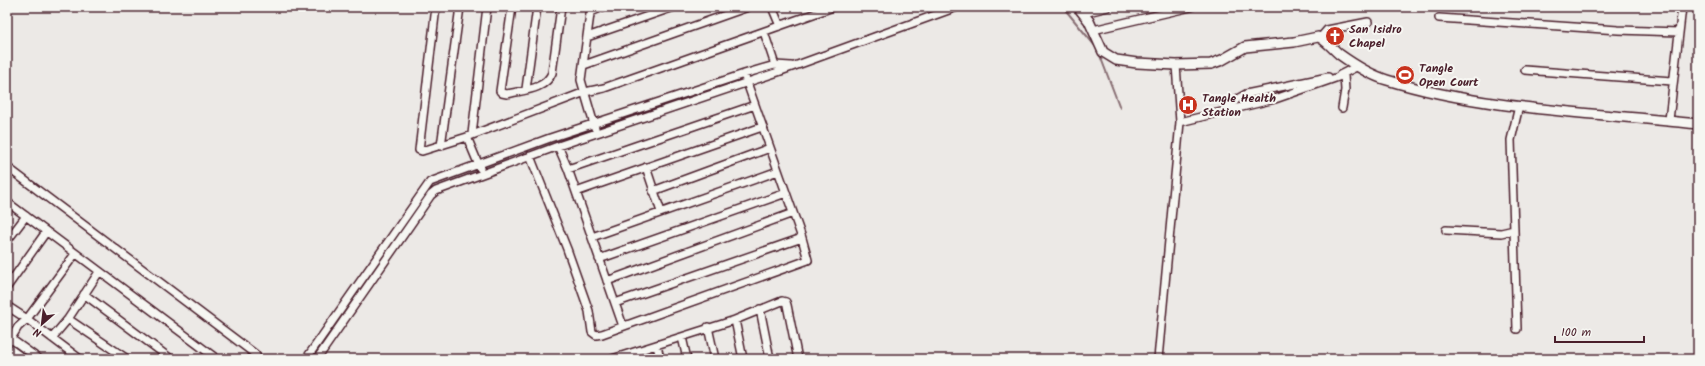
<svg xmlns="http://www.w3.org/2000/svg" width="1705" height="366" font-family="Kalam,sans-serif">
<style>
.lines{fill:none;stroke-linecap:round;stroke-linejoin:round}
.stream{stroke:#886e73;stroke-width:2}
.minor-casing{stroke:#4a1f2b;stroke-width:10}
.tertiary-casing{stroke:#4a1f2b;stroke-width:12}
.minor{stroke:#f6f6f2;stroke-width:7}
.tertiary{stroke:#f6f6f2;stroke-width:9}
.labels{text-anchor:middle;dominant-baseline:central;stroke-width:4;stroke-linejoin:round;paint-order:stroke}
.poi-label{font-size:12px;font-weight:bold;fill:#4a1f2b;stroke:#f6f6f2;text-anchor:start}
</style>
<rect width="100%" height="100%" fill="#ece9e6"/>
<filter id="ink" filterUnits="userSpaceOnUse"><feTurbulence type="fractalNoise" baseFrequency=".025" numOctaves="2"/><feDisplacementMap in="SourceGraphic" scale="8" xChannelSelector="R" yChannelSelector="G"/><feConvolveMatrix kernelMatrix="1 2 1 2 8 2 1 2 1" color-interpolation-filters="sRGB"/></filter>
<g filter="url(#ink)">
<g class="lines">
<path class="stream" d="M 1063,7 L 1096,47
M 1099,53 L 1120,108"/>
<g class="minor-casing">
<path id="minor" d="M 436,7 L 419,150 L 422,151 L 467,137 L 585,92 L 604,88 L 833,7
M 512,7 L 500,91 L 502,93 L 507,94 C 523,90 545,90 552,73 L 561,7
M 591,7 L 581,80 L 595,128
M 772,7 L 780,26
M 591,12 L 603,7
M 1084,13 L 1108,7
M 1439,18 L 1618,30 L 1679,32
M 1093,30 L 1191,7
M 764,32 L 775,65
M 587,37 L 674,7
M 1321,37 L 1327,30 L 1368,22
M 584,65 L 748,7
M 1525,70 L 1672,81
M 1340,75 L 1358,66
M 526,89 L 537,7
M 1224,112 L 1237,99 L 1246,94 L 1328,77
M 1669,120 L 1682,7
M 1180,122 L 1275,99 L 1344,75 L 1345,90 L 1342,108
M 472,134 L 487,7
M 467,137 L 480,168
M 441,146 L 460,7
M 558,146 L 568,169 L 623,326
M 530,156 L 567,249 L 589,311 L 592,332 L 596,335 L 602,334 L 808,260 L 802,238 L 744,74
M 7,167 L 255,354 L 258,359
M 646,167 L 661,212
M 568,169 L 755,105
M 653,191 L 770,148
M 576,192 L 762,127
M 7,202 L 217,359
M 1446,230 L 1501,233 L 1514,230 L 1511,140 L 1519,106
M 1514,230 L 1517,329
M 592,237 L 778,171
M 7,241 L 26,216
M 599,259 L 786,193
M 607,281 L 793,213
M 7,287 L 46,232
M 84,294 L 171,359
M 615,303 L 802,238
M 7,306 L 27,319 L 80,359
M 760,309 L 770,359
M 68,319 L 127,359
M 735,320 L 743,359
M 708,327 L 715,359
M 7,336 L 39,359
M 682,337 L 687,359
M 52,338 L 68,319 L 99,272
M 7,345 L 18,327 L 27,319 L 75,254
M 657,345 L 660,359
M 7,358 L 8,359
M 306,359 L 430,182 L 550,138 L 744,74 L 775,65 L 791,66
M 317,359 L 431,195 L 436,191 L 558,146 L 778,72 L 957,7
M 612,359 L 735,320 L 782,301 L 786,302 L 787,305 L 798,359
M 1158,359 L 1180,122 L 1176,65"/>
</g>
<g class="tertiary-casing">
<path id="tertiary" d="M 1078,7 L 1089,21 L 1103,52 L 1116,60 L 1137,63 L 1176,65 L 1211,64 L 1222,60 L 1245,47 L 1294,42 L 1318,37 C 1325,39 1333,49 1339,54 C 1353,64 1370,75 1387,80 C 1488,111 1594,112 1698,124
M 7,348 L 22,359"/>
</g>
<use href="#minor" class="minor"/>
<use href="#tertiary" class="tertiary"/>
</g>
</g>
<defs>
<g id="church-disc" transform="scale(1)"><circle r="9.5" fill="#c8321e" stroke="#f6f6f2"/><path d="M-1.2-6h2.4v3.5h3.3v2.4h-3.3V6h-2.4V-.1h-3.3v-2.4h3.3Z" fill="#fff"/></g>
<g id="stadium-disc" transform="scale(1)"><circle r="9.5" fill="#c8321e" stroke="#f6f6f2"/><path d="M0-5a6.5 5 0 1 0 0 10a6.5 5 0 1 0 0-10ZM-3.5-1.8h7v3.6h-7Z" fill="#fff"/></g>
<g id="hospital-disc" transform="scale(1)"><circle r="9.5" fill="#c8321e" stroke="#f6f6f2"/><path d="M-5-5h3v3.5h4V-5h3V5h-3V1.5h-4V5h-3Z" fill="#fff"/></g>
</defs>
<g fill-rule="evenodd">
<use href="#church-disc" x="1335" y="36"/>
<use href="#stadium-disc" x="1405" y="75"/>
<use href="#hospital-disc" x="1188" y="105"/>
</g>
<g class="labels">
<g class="poi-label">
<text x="1349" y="29">San Isidro<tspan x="1349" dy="14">Chapel</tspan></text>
<text x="1419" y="68">Tangle<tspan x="1419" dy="14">Open Court</tspan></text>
<text x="1202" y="98">Tangle Health<tspan x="1202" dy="14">Station</tspan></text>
</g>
</g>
<rect width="1705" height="366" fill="none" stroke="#f6f6f2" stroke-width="24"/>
<rect x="12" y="12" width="1681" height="342" fill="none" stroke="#4a1f2b" stroke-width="1.5" filter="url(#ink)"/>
<g transform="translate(42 324) rotate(208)" stroke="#f6f6f2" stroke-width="3" paint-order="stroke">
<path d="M0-3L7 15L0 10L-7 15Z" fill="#4a1f2b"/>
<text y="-6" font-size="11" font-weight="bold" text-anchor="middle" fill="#4a1f2b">N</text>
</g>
<path d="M1555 336v6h89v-6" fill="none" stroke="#4a1f2b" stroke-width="2"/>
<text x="1561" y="336" font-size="12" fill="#4a1f2b" stroke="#f6f6f2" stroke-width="3" paint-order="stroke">100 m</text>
</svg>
